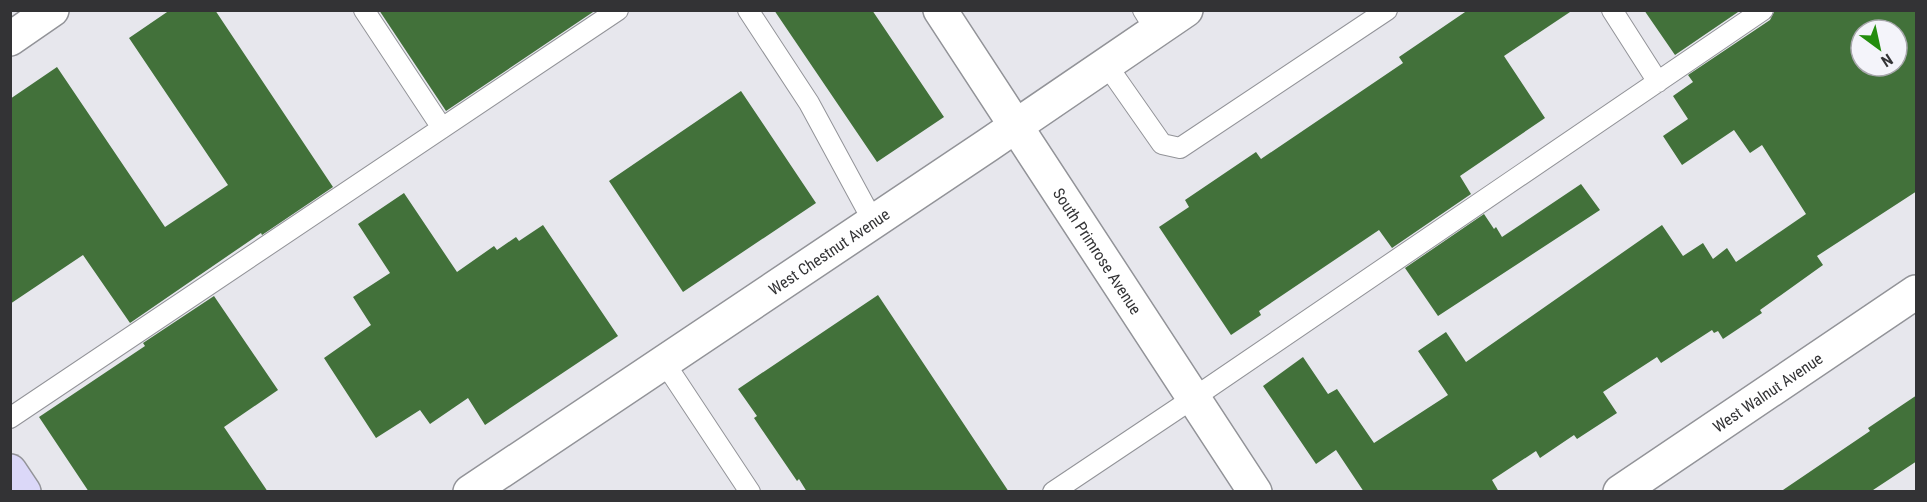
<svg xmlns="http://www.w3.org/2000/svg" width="1927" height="502" font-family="'Roboto Condensed',sans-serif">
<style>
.building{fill:#42713a;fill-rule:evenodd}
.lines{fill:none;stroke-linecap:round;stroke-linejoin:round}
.lane-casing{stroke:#929398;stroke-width:22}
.street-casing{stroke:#929398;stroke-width:36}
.secondary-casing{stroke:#929398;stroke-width:36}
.lane{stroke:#fff;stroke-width:20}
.street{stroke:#fff;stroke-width:33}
.secondary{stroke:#dbd8f8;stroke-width:33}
.labels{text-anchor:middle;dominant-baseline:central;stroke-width:6;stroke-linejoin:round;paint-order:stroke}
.street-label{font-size:16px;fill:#333335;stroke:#f4f4fa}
</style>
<rect width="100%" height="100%" fill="#e7e7ed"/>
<path class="building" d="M 170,10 L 215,10 L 333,187 L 262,235 L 261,233 L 130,323 L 83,255 L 10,304 L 10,99 L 57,67 L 165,227 L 228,185 L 129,38 Z
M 379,10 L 596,10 L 446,111 Z
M 774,10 L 872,10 L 944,117 L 877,162 Z
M 1468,10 L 1573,10 L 1504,56 L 1545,118 L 1460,176 L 1471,194 L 1392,248 L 1379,230 L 1259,311 L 1261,315 L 1231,335 L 1159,227 L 1189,207 L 1185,200 L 1256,152 L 1261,159 L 1403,63 L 1399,57 Z
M 1644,10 L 1741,10 L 1675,55 Z
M 1775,10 L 1917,10 L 1917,191 L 1817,256 L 1823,265 L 1760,310 L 1762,313 L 1723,339 L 1718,331 L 1714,333 L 1712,330 L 1661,363 L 1657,357 L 1603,392 L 1617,413 L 1577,439 L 1574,435 L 1540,458 L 1536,451 L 1492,480 L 1499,492 L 1364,492 L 1336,450 L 1316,464 L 1263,386 L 1303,357 L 1328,394 L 1337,389 L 1374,443 L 1448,395 L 1418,351 L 1446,332 L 1466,362 L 1662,225 L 1683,256 L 1703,243 L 1713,259 L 1727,248 L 1736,262 L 1806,214 L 1762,145 L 1750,153 L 1734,130 L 1682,165 L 1663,136 L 1688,119 L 1673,96 L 1693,82 L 1688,75 L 1770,20 ZM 1861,30 L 1897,30 L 1897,66 L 1861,66 Z
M 741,91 L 816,203 L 683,292 L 609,181 Z
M 1581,184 L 1600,210 L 1438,316 L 1405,268 L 1484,214 L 1494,229 L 1496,227 L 1502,237 Z
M 404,193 L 457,272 L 494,246 L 497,250 L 516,237 L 519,241 L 543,225 L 618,336 L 485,425 L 468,398 L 430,424 L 420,410 L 376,438 L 324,358 L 371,325 L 353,297 L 390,273 L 358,224 Z
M 878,295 L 1009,492 L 807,492 L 799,479 L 797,481 L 754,418 L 757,416 L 738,389 Z
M 214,296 L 278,390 L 224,427 L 268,492 L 89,492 L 39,417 L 145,346 L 143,343 Z
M 1917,395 L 1917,461 L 1870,492 L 1780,492 L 1870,431 L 1868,428 Z"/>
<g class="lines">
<g class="lane-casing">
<path id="lane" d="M 364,10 L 442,128
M 748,10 L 809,103 L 873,221
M 1143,10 L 1156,31
M 1612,10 L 1658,82
M 1106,64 L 1162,144 L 1180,148 L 1387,10
M 664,362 L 750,492
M 10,418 L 618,10
M 1053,492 L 1192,399 L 1763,10"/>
</g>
<g class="street-casing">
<g id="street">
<path id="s1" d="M 940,10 L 1255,492"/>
<path d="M 10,39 L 52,10"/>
<path id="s2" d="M 470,492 L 988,145 L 1186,10"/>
<path id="s3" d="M 1620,492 L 1916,292"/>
</g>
</g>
<g class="secondary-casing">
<path id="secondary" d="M 10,471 L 24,492"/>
</g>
<use href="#lane" class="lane"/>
<use href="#street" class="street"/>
<use href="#secondary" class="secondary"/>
</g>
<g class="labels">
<g class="street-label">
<text stroke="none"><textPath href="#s2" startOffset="432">West Chestnut Avenue</textPath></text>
<text stroke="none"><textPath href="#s1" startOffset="288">South Primrose Avenue</textPath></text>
<text stroke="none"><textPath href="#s3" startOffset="178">West Walnut Avenue</textPath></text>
</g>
</g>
<rect width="1927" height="502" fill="none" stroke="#333335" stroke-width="24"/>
<g transform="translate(1879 48) rotate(147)"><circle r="28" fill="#f4f4fa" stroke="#a7a7ab" stroke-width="1.5"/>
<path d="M0-4.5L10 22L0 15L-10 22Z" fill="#248d0e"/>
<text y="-9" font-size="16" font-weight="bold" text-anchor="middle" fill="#333335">N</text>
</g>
</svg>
